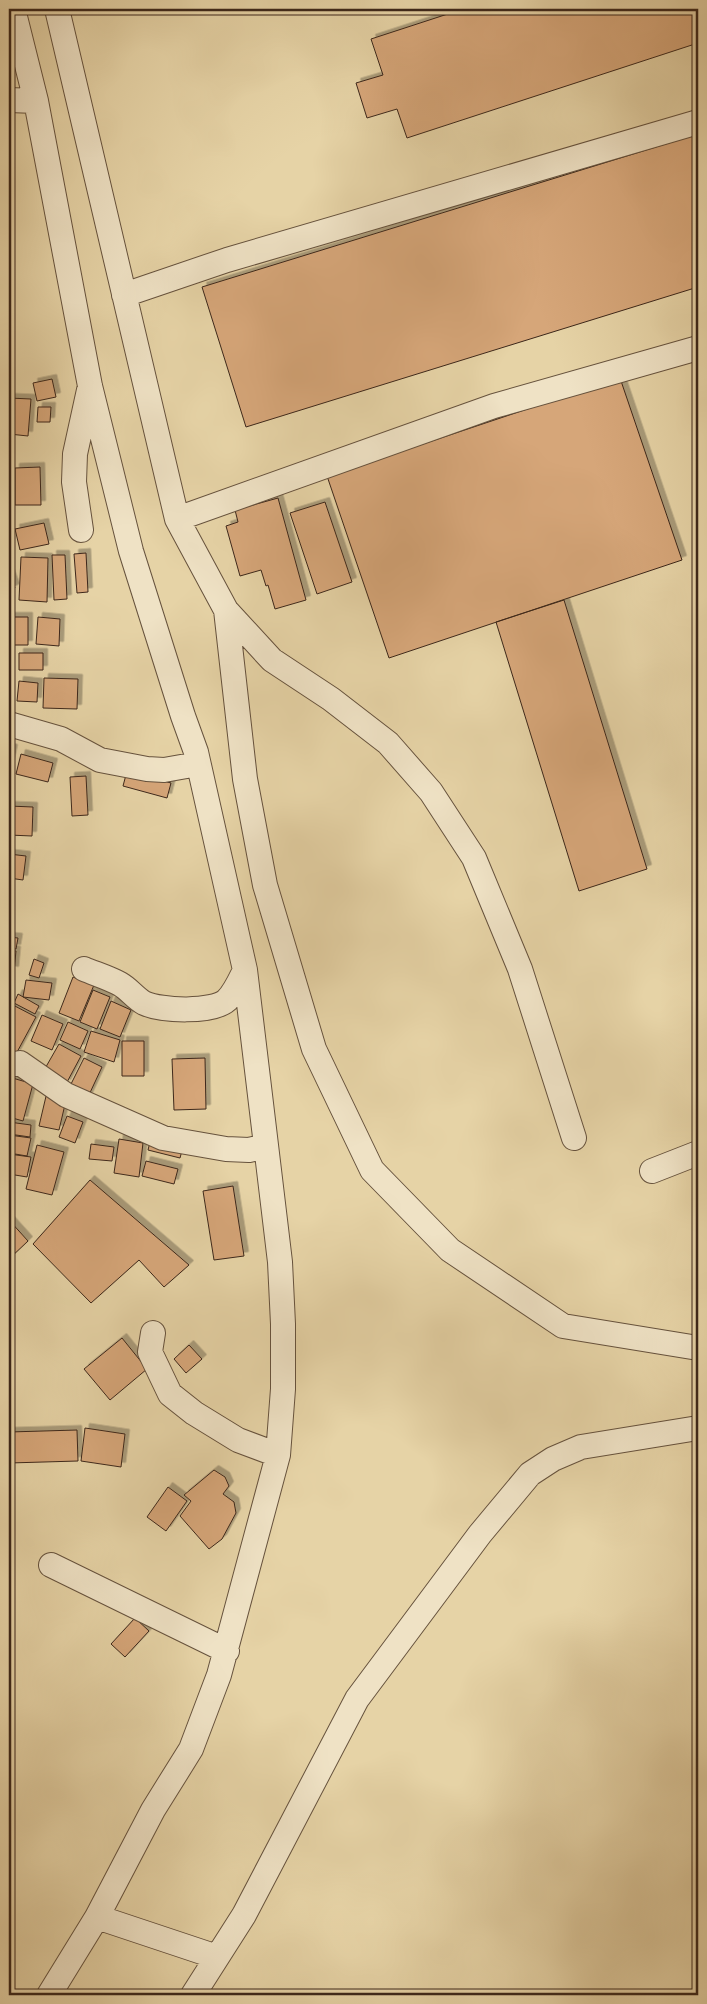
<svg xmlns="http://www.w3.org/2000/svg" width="707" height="2004" font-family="'IM FELL Double Pica',serif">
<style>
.building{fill:#d6a679;stroke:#3c271a;filter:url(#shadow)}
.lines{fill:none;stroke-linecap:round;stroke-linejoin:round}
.minor-casing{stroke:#66523d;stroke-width:26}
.minor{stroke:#efe2c5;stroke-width:24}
</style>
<defs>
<filter id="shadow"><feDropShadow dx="4.5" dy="-4.5" stdDeviation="0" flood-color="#0004"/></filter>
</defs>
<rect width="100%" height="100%" fill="#e6d3a6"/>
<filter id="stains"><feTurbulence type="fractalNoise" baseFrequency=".004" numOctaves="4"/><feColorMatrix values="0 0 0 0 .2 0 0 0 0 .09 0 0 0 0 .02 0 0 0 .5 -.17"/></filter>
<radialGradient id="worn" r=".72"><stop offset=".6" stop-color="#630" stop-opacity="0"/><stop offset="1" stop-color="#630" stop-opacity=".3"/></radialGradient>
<path class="building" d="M 463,9 L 698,9 L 698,43 L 407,138 L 397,109 L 367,118 L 356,83 L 383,75 L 371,39 Z
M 698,134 L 698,287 L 246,427 L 202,287 Z
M 620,378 L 682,560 L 389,658 L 327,476 Z
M 52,379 L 56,397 L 37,401 L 33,383 Z
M 9,398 L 31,399 L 28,436 L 9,434 Z
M 38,407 L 51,407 L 50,422 L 37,422 Z
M 40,467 L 41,505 L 15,505 L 15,468 Z
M 278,498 L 306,600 L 275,609 L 268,585 L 266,586 L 261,570 L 240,576 L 226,526 L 238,522 L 235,510 Z
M 325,502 L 352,582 L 317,594 L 290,513 Z
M 44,523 L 49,544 L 20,550 L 15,529 Z
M 86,553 L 88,592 L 77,593 L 74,554 Z
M 52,555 L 65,555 L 67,599 L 54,600 Z
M 21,557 L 48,558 L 47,602 L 19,600 Z
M 9,572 L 15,588 L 9,591 Z
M 564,600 L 647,869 L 579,891 L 496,622 Z
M 9,617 L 28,617 L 28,645 L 9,645 Z
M 38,617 L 60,619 L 59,646 L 36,644 Z
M 19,653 L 43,653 L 43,670 L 19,670 Z
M 44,678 L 78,679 L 77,709 L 43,708 Z
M 19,681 L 38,683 L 37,702 L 17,701 Z
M 9,748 L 13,749 L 9,767 Z
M 21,754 L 53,763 L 48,782 L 16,774 Z
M 127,771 L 171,783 L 167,798 L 123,786 Z
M 86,776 L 88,815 L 72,816 L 70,777 Z
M 9,806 L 33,807 L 32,836 L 9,835 Z
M 9,854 L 26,856 L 23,880 L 9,878 Z
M 9,937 L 18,938 L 16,949 L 9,948 Z
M 9,950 L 16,951 L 14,971 L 9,970 Z
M 34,959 L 44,963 L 39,978 L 29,975 Z
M 73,977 L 94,985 L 79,1021 L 59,1013 Z
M 26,980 L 52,983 L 49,1000 L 23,997 Z
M 93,990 L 110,997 L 97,1029 L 80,1022 Z
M 18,994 L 39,1006 L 35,1014 L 14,1003 Z
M 111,1001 L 131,1010 L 120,1037 L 100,1029 Z
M 11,1004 L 36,1017 L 16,1054 L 9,1050 L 9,1008 Z
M 42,1015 L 63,1024 L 52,1050 L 31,1041 Z
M 68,1022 L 88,1031 L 80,1049 L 60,1040 Z
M 91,1031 L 120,1040 L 114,1062 L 84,1052 Z
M 122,1041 L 144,1041 L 144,1076 L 122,1076 Z
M 59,1044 L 81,1056 L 66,1084 L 43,1072 Z
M 84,1058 L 102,1067 L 88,1097 L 69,1088 Z
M 205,1058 L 206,1109 L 174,1110 L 172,1059 Z
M 9,1077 L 33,1084 L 23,1121 L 9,1117 Z
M 47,1092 L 67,1096 L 59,1130 L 39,1126 Z
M 67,1116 L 83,1122 L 75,1143 L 59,1137 Z
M 9,1122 L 31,1125 L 30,1137 L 9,1134 Z
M 9,1135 L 31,1138 L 27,1156 L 9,1153 Z
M 151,1138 L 183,1147 L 180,1158 L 148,1150 Z
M 119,1139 L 143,1143 L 139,1177 L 114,1173 Z
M 91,1144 L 114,1147 L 112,1161 L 89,1159 Z
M 37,1145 L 64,1152 L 52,1195 L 26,1189 Z
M 9,1154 L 31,1157 L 27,1177 L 9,1174 Z
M 146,1161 L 178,1169 L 174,1184 L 142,1176 Z
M 90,1180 L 189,1265 L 164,1287 L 139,1260 L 91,1303 L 33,1244 Z
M 233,1186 L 244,1256 L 214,1260 L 203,1191 Z
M 9,1220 L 28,1241 L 9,1259 Z
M 122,1338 L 147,1369 L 110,1400 L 84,1369 Z
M 189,1345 L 202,1359 L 186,1373 L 174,1359 Z
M 85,1428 L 125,1434 L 121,1467 L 81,1461 Z
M 77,1430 L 78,1461 L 9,1463 L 9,1432 Z
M 214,1470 L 225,1477 L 229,1486 L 223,1494 L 234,1502 L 236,1513 L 222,1539 L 209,1549 L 180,1516 L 191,1501 L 184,1495 Z
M 168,1487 L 187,1501 L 166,1531 L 147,1517 Z
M 135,1618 L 149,1631 L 125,1657 L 111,1644 Z"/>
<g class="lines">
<g class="minor-casing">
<path id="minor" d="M 13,9 L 36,101 L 90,386 L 131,551 L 183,716 L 196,752 L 245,970 L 280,1262 L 283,1324 L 283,1389 L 278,1455 L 219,1675 L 191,1749 L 153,1810 L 97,1917 L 49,1995
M 57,9 L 177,519 L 226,610 L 272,660 L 331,699 L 388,743 L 431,792 L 474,858 L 520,969 L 574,1138
M 9,100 L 36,101
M 124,295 L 227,260 L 698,122
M 177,519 L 494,406 L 698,348
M 81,530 L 74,482 L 75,454 L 89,390
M 226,610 L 245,779 L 265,885 L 314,1049 L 372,1170 L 450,1250 L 563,1326 L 698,1348
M 9,724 L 61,739 L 100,760 L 147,769 L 164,770 L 198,764
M 84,969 C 96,974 109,978 120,984 C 129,989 135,998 144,1003 C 161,1011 213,1013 227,1000 C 235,992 240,980 245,970
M 9,1065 L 20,1063 L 66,1095 L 163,1138 L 226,1149 L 249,1150 L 266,1146
M 652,1171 L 698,1153
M 153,1333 L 150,1352 L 170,1394 L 194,1413 L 238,1440 L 278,1455
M 51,1565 L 227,1651
M 97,1917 L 217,1957
M 193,1995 L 244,1915 L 357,1699 L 480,1534 L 530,1474 L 553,1459 L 581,1447 L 698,1428"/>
</g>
<use href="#minor" class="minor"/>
</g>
<rect width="707" height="2004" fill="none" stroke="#e6d3a6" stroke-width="30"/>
<rect x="10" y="10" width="687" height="1984" fill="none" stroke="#3c271a" stroke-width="2.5"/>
<rect x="15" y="15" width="677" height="1974" fill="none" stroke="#3c271a"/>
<rect width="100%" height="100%" filter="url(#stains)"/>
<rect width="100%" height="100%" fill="url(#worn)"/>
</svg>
